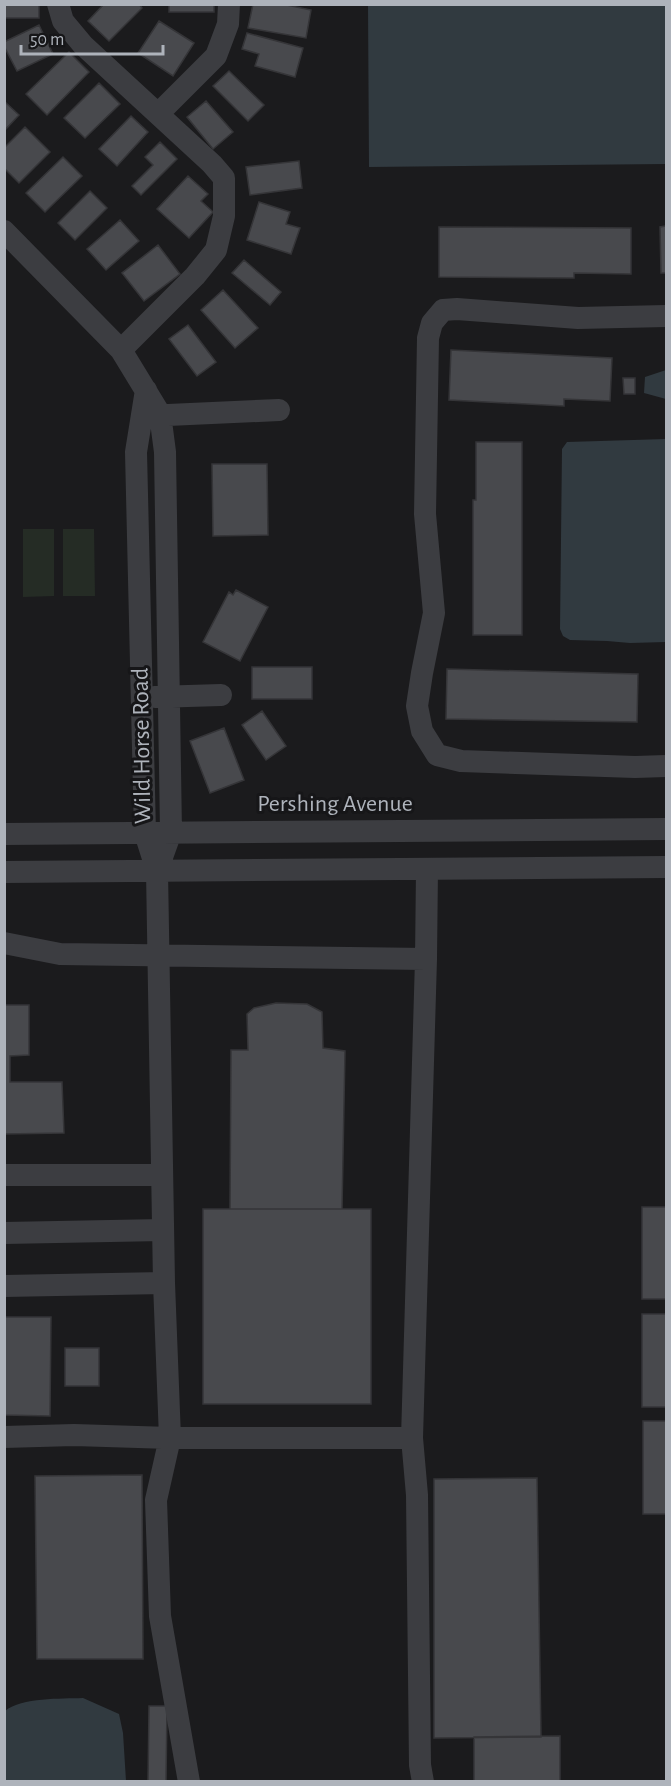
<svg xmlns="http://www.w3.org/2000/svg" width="671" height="1786" font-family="'Alegreya Sans',sans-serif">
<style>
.green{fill:#252c25}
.water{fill:#313a40}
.building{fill:#48494d;stroke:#353538;stroke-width:1.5}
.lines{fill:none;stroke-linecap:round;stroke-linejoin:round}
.minor{stroke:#3c3d41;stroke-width:22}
.labels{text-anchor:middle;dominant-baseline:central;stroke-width:6;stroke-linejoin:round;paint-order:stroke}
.street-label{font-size:24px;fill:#aeb3bb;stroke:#161618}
</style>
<rect width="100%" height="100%" fill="#1b1b1d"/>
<path class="green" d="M 23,529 L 54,529 L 54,596 L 23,597 Z
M 63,529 L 94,529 L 95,596 L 63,596 Z"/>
<path class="water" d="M 368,5 L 666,5 L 666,164 L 369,167 Z
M 666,370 L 666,399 L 644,393 L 645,377 Z
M 666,439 L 666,642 L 630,643 L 607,641 L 570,640 L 563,636 L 560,629 L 562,449 L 567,442 Z
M 83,1698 L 119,1714 L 123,1733 L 126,1781 L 5,1781 L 5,1711 C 22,1697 61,1699 83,1698 Z"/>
<path class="building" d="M 4,4 L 39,4 L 39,18 L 4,18 Z
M 104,4 L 139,4 L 142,8 L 109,41 L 88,21 Z
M 169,4 L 214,4 L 214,12 L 169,12 Z
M 253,4 L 282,4 L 311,10 L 306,38 L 248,28 Z
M 159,21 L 194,43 L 173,76 L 138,53 Z
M 39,25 L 53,54 L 17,71 L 4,46 L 4,42 Z
M 247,33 L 303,48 L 295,77 L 255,66 L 259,54 L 242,49 Z
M 69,52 L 89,72 L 47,115 L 26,94 Z
M 229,71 L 264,105 L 248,121 L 213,86 Z
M 99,83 L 120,104 L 85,138 L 64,118 Z
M 4,101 L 19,115 L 4,131 Z
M 206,101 L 233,132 L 213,149 L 187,117 Z
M 131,116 L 148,132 L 117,166 L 99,149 Z
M 25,127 L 50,152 L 19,183 L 4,168 L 4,148 Z
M 160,142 L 177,159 L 141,195 L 132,186 L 153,165 L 145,157 Z
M 63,157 L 82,176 L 45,212 L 26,193 Z
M 299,161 L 302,188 L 250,195 L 246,167 Z
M 188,176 L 208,194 L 201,201 L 213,212 L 189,238 L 157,209 Z
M 90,191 L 107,208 L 75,240 L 58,223 Z
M 259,202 L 290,212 L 286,224 L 300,228 L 291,254 L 247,240 Z
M 120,220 L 139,241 L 106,270 L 87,249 Z
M 666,226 L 666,273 L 661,273 L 660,227 Z
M 439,227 L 631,228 L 631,274 L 574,273 L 574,278 L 439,277 Z
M 158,245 L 180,274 L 144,301 L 122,273 Z
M 244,260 L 281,292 L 270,305 L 232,273 Z
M 223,290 L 258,328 L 235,348 L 201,310 Z
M 188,325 L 216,362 L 197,376 L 169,339 Z
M 451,350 L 612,358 L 610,401 L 564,399 L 564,406 L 449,400 Z
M 623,378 L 635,378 L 635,394 L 624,394 Z
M 476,442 L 522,442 L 522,635 L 473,635 L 473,500 L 476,500 Z
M 212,464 L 267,464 L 268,535 L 213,536 Z
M 236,590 L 268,607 L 240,661 L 203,642 L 229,592 L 233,595 Z
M 252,667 L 312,667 L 312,699 L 252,699 Z
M 447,669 L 638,674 L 637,722 L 446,719 Z
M 262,711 L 286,746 L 266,760 L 242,725 Z
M 224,728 L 244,780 L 210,793 L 190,741 Z
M 276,1003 L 307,1004 L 322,1012 L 323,1048 L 345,1051 L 342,1209 L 230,1209 L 231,1050 L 248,1050 L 247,1014 L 254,1008 Z
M 4,1005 L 29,1005 L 29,1055 L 10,1056 L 10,1082 L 62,1082 L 64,1133 L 4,1134 Z
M 642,1207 L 666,1207 L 666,1299 L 642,1299 Z
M 203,1209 L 371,1209 L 371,1404 L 203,1404 Z
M 642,1314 L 666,1314 L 666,1407 L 642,1407 Z
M 4,1317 L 51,1317 L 50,1416 L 4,1415 Z
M 65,1348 L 99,1348 L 99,1386 L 65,1386 Z
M 643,1421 L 666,1421 L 666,1514 L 643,1514 Z
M 142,1475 L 143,1659 L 37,1659 L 35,1476 Z
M 537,1478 L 541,1737 L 434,1738 L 434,1479 Z
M 149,1706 L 167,1706 L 166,1782 L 148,1782 Z
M 560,1736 L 560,1782 L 474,1782 L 474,1737 Z"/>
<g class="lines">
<path class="minor" d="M 58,4 L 63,21 L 83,45 L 212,164 L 224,178 L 224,216 L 216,250 L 195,276 L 121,350
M 158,114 L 216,56 L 228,24 L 229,4
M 4,231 L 121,350 L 160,414 L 165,452 L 171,832 L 157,871
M 666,316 L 578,318 L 457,309 L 443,310 L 432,323 L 428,338 L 425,514 L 434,613 L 422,673 L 417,706 L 422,731 L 437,755 L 461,761 L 635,767 L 666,766
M 146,416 L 279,410
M 155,697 L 221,695
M 4,834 L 666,829
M 4,872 L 666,867
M 4,943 L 60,954 L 426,959 L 427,869
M 4,1175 L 162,1175
M 4,1233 L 163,1230
M 164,1283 L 170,1438 L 412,1438 L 426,959
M 4,1286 L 164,1283 L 157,871 L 145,833 L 136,452 L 146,390
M 4,1437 L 74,1435 L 170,1438 L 156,1500 L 160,1616 L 189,1782
M 412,1438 L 417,1495 L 420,1765 L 423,1782"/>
</g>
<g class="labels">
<g class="street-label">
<text transform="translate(142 746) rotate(-91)">Wild Horse Road</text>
<text x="335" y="804">Pershing Avenue</text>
</g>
</g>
<rect width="671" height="1786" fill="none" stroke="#aeb3bb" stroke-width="12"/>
<path d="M21 45v9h142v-9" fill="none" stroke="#aeb3bb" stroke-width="3"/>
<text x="30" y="45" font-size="18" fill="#aeb3bb" stroke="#161618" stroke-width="4.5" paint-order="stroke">50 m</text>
</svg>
